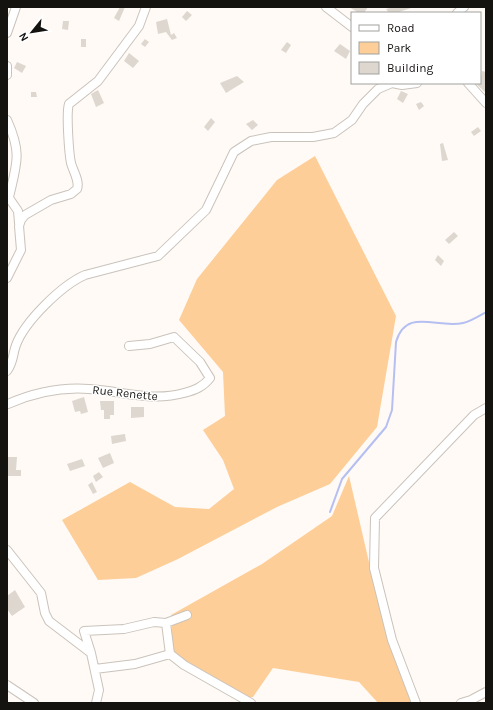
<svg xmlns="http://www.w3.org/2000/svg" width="493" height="710" font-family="Karla,sans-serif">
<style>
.green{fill:#fdce98}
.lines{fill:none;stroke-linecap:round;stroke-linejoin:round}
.stream{stroke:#b5bff1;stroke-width:2}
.building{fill:#ded7cf}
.minor-casing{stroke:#cac3bb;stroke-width:10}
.minor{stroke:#fff;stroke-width:8}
.labels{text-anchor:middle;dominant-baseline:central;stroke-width:3;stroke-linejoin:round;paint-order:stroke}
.street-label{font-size:12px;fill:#151310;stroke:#fff}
</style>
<rect width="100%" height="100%" fill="#fffaf6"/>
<path class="green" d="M 315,156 L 396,316 L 377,427 L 330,484 L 277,507 L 178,559 L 136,578 L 98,580 L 62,520 L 130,482 L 175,507 L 209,509 L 234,489 L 223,460 L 203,430 L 225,416 L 223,372 L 179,320 L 197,279 L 277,180 Z
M 349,476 L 375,588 L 413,703 L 378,703 L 359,682 L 273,668 L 253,697 L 236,698 L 173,654 L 171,615 L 262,564 L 332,516 Z"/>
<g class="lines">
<path class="stream" d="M 330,512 L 342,479 L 386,427 L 392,410 L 396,342 C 406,307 437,329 463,323 C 471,321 479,316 486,312"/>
</g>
<path class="building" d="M 120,7 L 125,7 L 119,21 L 114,18 Z
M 349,7 L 368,7 L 364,13 L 359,13 Z
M 393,7 L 411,7 L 411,8 L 396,13 L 389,13 L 386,9 Z
M 187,11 L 192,15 L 186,21 L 182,17 Z
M 167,19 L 171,35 L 174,33 L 177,38 L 172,40 L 166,32 L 158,34 L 156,22 Z
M 63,21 L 69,21 L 68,30 L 62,29 Z
M 81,39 L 86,39 L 86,47 L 81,47 Z
M 145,39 L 149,42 L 145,47 L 141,44 Z
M 287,42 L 291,45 L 286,53 L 281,50 Z
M 340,44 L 350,51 L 346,59 L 334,51 Z
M 129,53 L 139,61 L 133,68 L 124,61 Z
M 17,62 L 26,66 L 22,73 L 14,68 Z
M 482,71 L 486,72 L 486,93 L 475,83 L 480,83 Z
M 237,76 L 244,82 L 226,93 L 220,83 Z
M 98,90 L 104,103 L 96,107 L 91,94 Z
M 401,91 L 408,94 L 403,103 L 397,99 Z
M 31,92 L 36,92 L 37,97 L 31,97 Z
M 421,102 L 424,106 L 419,110 L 416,104 Z
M 211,118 L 215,122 L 208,131 L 204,127 Z
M 253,120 L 258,125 L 252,130 L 246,124 Z
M 478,127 L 481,131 L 474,136 L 471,132 Z
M 443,143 L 448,160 L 442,161 L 440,144 Z
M 454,232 L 458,236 L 449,244 L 445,240 Z
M 438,255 L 444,261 L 441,266 L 435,260 Z
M 84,397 L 88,412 L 81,414 L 80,411 L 75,412 L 72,401 Z
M 100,401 L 114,401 L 114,415 L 110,415 L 110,419 L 104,419 L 104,410 L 101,410 Z
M 131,407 L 144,407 L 144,417 L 131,418 Z
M 125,434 L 126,441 L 112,444 L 111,436 Z
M 110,453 L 114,463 L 103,468 L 98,458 Z
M 7,457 L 17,457 L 16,470 L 21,470 L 21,476 L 7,476 Z
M 82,459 L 85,466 L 70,471 L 67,464 Z
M 99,472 L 103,477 L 96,482 L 93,476 Z
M 92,482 L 97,492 L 93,494 L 88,485 Z
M 15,590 L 25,607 L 12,616 L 7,609 L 7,596 Z"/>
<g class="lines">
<g class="minor-casing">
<path id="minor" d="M 326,7 L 352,27
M 457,13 L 464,7
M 7,33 L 16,7
M 7,66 L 7,75
M 392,83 L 402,85 L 417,83
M 468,83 L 486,103
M 7,120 C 22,153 17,163 9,197
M 7,195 L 18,211 L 19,223
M 7,278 L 21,250 L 19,226 L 21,220 L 25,215 L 51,200 L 71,194 L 77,189 C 80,181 73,171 71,163 C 69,154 66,112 69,104 L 98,81 L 139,26 L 146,7
M 7,371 C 14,361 12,356 16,345 C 25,321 62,285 85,275 L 158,256 L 206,210 L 234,152 L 251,141 L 271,137 L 313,137 L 334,133 L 352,120 L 363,104 L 378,89 L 392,83
M 8,404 C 33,393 62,387 89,389 C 122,391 151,402 184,393 C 195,390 203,387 210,378 L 200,362 L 174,337 L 150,344 L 129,346
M 7,550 L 41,593 L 45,613 L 49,621 L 91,653 L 99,690 L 96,703
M 166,623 L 170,654
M 91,653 L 84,631 L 124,629 L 154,622 L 166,623 L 187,615
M 95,669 L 135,664 L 170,654 L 184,665 L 251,703
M 7,685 L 34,703
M 416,703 L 392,640 L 374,568 L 375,518 L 474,415 L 486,408
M 461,703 L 471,700 L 486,692"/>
</g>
<use href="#minor" class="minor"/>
</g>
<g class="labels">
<g class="street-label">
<text transform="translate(125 393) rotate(6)">Rue Renette</text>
</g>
</g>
<rect width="493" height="710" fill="none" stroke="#151310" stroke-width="16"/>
<rect x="351" y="12" width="130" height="72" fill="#ffffff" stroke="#a1a19f"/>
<rect x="359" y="25" width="20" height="6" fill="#ffffff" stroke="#a1a19f"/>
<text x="387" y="32" font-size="12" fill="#151310">Road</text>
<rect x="359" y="42" width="20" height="12" fill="#fdce98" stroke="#a1a19f"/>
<text x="387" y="52" font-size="12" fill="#151310">Park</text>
<rect x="359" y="62" width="20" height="12" fill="#ded7cf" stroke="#a1a19f"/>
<text x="387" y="72" font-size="12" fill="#151310">Building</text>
<g transform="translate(32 32) rotate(240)" stroke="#ffffff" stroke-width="3" paint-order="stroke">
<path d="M0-3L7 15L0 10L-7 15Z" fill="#151310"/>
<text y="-6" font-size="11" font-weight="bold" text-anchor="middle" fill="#151310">N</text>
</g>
</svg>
